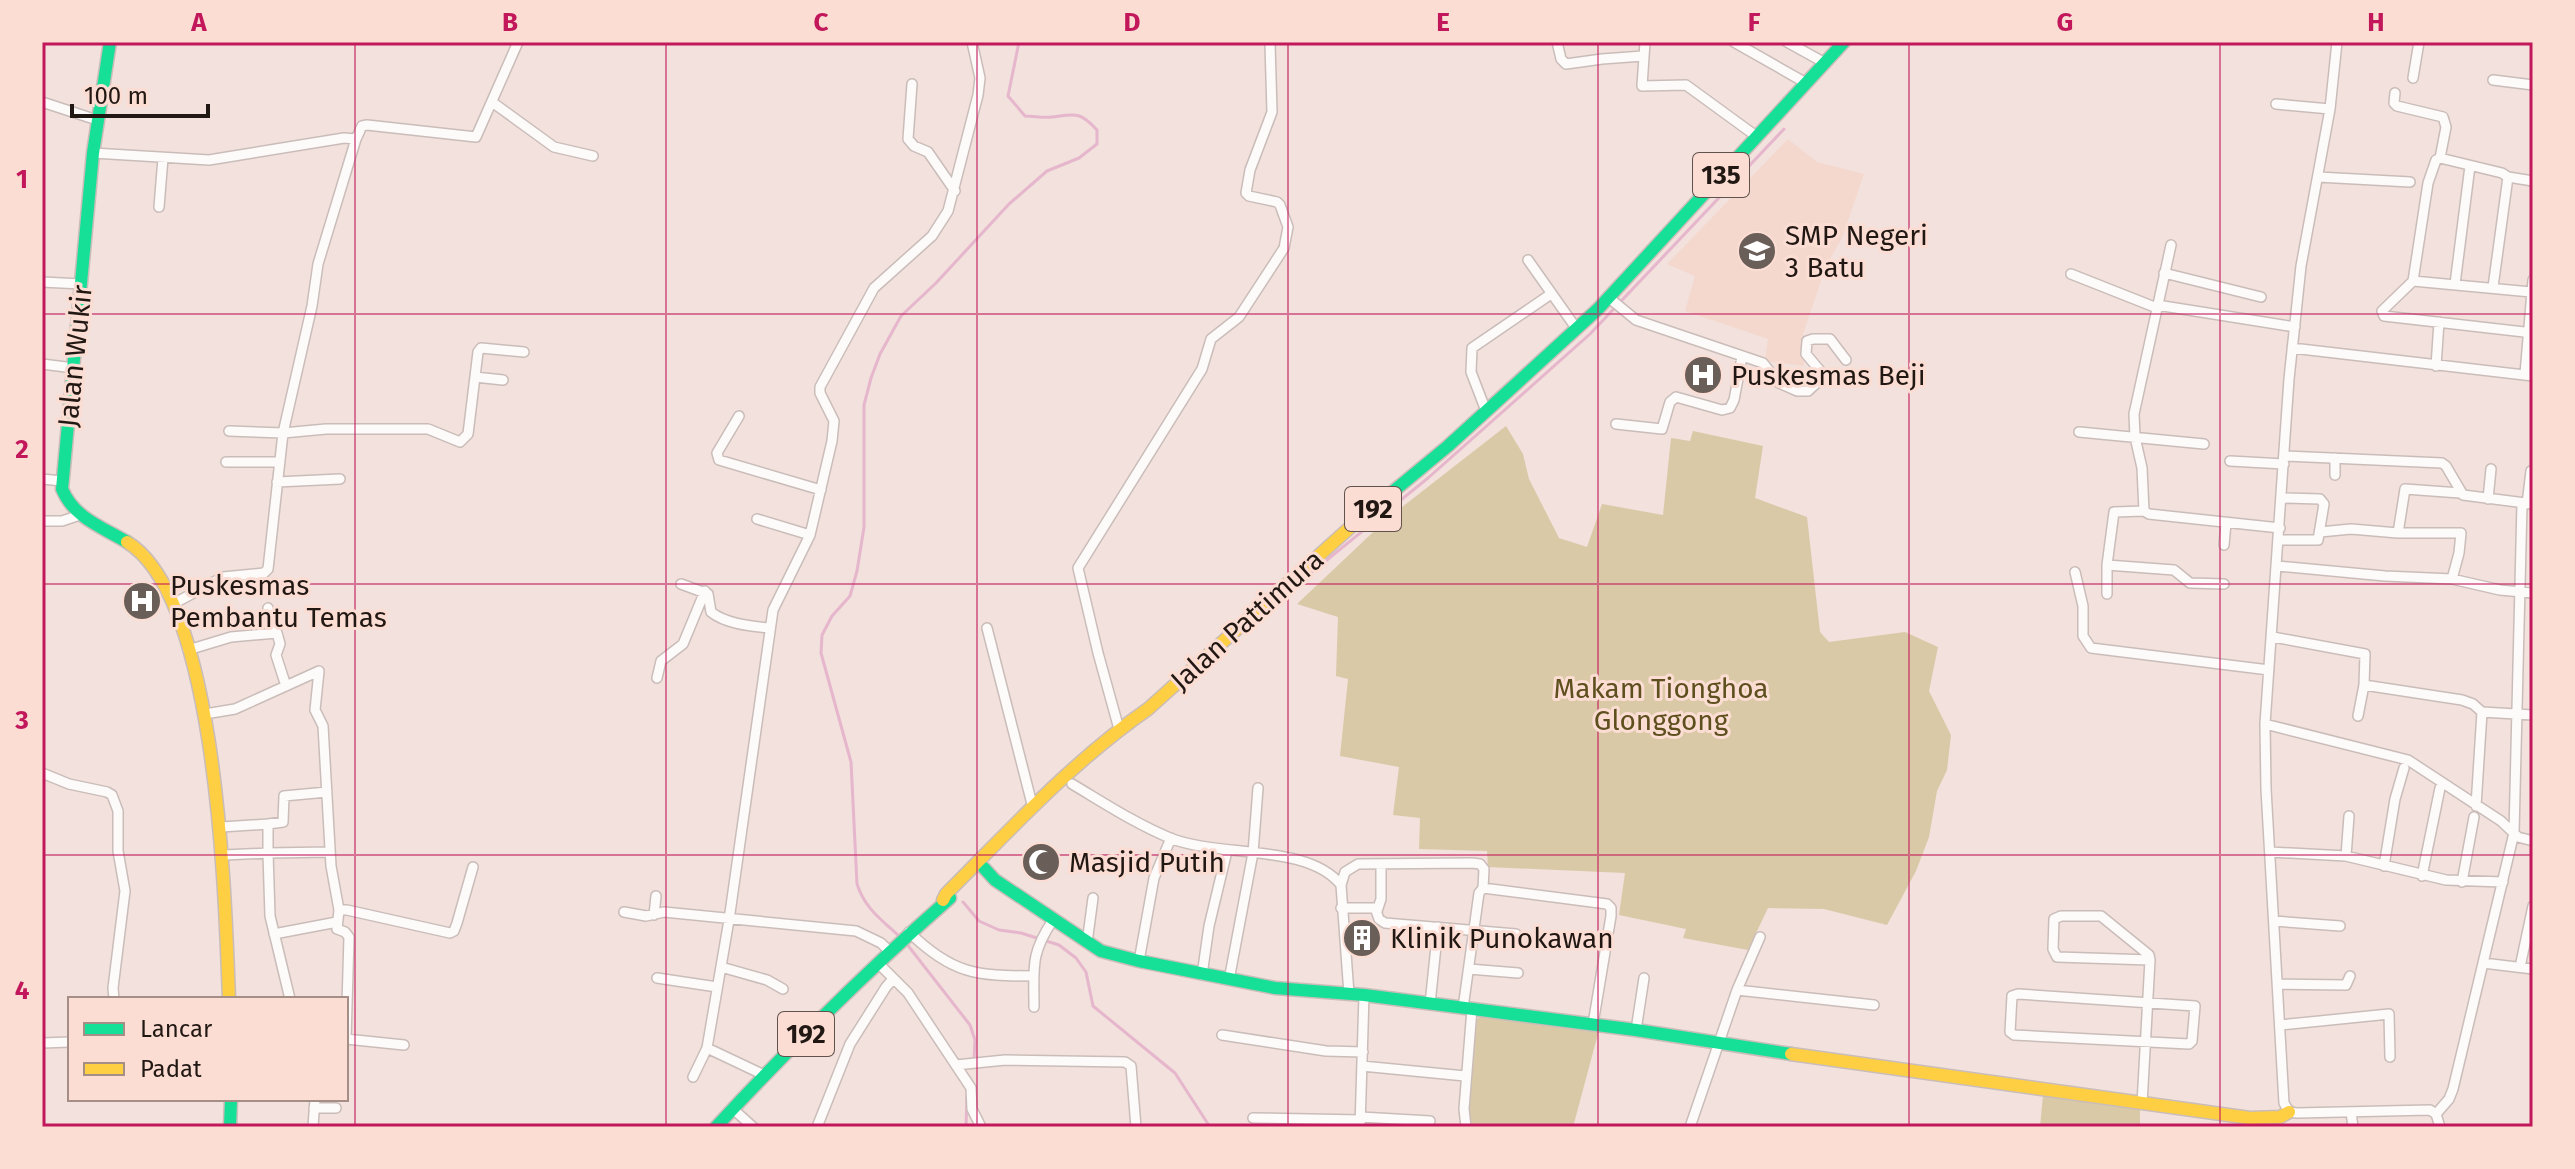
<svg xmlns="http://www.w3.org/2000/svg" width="2575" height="1169" font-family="'Fira Sans',sans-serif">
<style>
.built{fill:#f4d8ce}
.green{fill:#dac9a7}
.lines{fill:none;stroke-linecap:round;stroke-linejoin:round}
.stream{stroke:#e6b6cc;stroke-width:3}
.street-casing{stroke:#cabdb9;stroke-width:12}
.fast-casing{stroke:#cabdb9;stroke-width:15}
.slow-casing{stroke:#cabdb9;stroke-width:15}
.street{stroke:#fdfafa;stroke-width:9}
.fast{stroke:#16e098;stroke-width:12}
.slow{stroke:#ffcf43;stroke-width:12}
.grid{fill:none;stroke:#c2185b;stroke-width:2;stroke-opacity:0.55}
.labels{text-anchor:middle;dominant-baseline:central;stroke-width:6;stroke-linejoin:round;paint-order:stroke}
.shield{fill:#fbddd3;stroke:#62524d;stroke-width:2}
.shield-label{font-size:26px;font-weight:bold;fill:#211713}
.poi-label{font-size:28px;fill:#211713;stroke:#fbddd3;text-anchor:start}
.street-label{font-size:28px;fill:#211713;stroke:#fbddd3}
.park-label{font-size:28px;fill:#5e4f1e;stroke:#fbddd3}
.neatline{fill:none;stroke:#c2185b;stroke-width:3}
.grid-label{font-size:26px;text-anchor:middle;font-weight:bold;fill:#c2185b}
</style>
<rect width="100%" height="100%" fill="#f2e1dc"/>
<path class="built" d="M 1788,139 L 1817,162 L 1864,174 L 1842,238 L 1826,266 L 1803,334 L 1804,366 L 1765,361 L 1768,339 L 1685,311 L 1695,276 L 1667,264 Z"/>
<path class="green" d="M 1506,426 L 1523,454 L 1529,479 L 1559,538 L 1587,547 L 1602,504 L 1663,515 L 1671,438 L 1690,441 L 1693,431 L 1763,446 L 1755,498 L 1807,517 L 1820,632 L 1829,642 L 1905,632 L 1938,647 L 1929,691 L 1951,735 L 1947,770 L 1937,791 L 1929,837 L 1916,871 L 1887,925 L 1824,909 L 1768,908 L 1748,950 L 1683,938 L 1686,929 L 1619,915 L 1625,873 L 1488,867 L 1487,851 L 1419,849 L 1420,818 L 1393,815 L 1399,767 L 1340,756 L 1348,679 L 1336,676 L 1338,617 L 1297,604 L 1388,518 Z
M 1481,1016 L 1599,1030 L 1573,1127 L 1469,1127 L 1467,1091 L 1476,1020 Z
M 2043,1095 L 2140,1107 L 2140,1127 L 2040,1127 Z"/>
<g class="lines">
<path class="stream" d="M 1312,572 L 1428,478 L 1590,334 L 1784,129
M 963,902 L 979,921 L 999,930 L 1021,933 L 1059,945 L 1076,958 L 1086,972 L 1093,1006 L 1175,1073 L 1210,1127
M 900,937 C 882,920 865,909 857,884 L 851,762 L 821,653 L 822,635 L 832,616 L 850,596 L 857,571 L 864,527 L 864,405 L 871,378 L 880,354 L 901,316 L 936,283 L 1009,204 L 1047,171 L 1079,158 L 1097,144 L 1097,130 C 1080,111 1075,114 1052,117 C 1043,118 1034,116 1025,116 L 1008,96 L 1019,42
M 906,943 L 970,1025 L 975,1040 L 974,1060
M 966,1127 L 967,1095"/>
<g class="street-casing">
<path id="street" d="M 1557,42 L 1561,59 L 1566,64 L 1602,59 L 1643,56
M 1645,42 L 1642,86 L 1686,85 L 1756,136
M 1734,42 L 1806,83
M 1787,42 L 1825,63
M 2337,42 L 2330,109 L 2301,266 L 2289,379 L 2265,724 L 2266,789 L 2284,1103 L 2289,1112 L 2297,1113 L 2430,1110 L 2436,1114 L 2440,1127
M 2413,78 L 2419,42
M 2493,80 L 2533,85
M 912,84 L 908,139 L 914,146 L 928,152 L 955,191
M 2395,93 L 2394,103 L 2397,106 L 2443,117 L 2446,127 L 2440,158
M 42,102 L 97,120
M 492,102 L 554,147 L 593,156
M 2276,104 L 2330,109
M 93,153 L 209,160 L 344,138 L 356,139 L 362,126 L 367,125 L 476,137 L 518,42
M 2318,177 L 2410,182
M 2533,181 L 2508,177 L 2502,173 L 2440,158 L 2436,160 L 2428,183 L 2413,281 L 2382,311 L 2384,316 L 2533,333
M 159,207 L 163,158
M 2171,245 L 2134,414 L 2135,437 L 2142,468 L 2144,511 L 2149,514 L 2280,528
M 1528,260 L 1576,328
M 2164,273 L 2261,297
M 2071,274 L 2157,308
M 2413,281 L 2531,292
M 42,282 L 82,284
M 2455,284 L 2470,166
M 2493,287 L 2508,177
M 1608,297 L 1636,320 L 1763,363 L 1779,383 L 1797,391 L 1808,391 L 1821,379 L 1822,373 L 1806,354 L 1807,341 L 1813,339 L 1830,339 L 1846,360
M 2157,305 L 2295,327
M 2292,348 L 2533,376
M 42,364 L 74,368
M 2436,366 L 2439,322
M 2525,374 L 2533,280
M 475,377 L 503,380
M 1486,411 L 1471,372 L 1472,348 L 1551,294
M 739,416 L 717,453 L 719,460 L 821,490
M 1616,424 L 1662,429 L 1670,402 L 1676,397 L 1722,410 L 1730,408 L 1734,400 L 1742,357
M 229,431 L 283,433 L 326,429 L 428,429 L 460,442 L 468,434 L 478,352 L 481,348 L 524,352
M 2079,432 L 2204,444
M 2285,456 L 2442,463 L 2446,466 L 2463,495 L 2533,504
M 2230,461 L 2284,464
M 226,462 L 279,462
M 2335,475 L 2335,458
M 42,479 L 62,481
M 277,482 L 340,479
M 2488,499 L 2491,469
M 2527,504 L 2531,471
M 757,519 L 810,535
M 42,521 L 62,521 L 80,515
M 2320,532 L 2351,529 L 2398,533 L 2461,533 L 2459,553 L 2452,579
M 2398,533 L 2405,489 L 2460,493
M 2279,540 L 2318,540 L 2324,504 L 2320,499 L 2282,498
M 2224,545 L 2226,523
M 2107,565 L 2174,570 L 2190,583 L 2224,584
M 2277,566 L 2385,576 L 2452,579 L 2500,590 L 2533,593
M 2075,572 L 2083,606 L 2083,636 L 2091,648 L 2269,670
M 681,584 L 708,594 L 711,612 C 726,624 751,626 769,628
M 2107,594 L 2107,565 L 2114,512 L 2144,511
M 173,604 L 223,577 L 264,573 L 268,569 L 283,433 L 312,306 L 318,264 L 356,139
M 268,608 L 272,627 L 277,633 L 280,644 L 276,655 L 286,686
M 987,628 L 1033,808
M 2273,637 L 2365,654 L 2364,685 L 2358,716
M 188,650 L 231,637 L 277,633
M 657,678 L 661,661 L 683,644 L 705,591
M 2364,685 L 2462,700 L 2473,704 L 2482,712 L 2533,715
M 205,714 L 235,709 L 319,671 L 315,710 L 323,726 L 331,866 L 339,910
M 2265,724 L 2408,760 L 2501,821 L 2518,837 L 2533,841
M 1119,729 L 1098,653 L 1078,568 L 1202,369 L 1211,339 L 1239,317 L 1284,248 L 1288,227 L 1280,205 L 1277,202 L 1249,196 L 1246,193 L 1250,170 L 1272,112 L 1270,44
M 42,773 L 69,784 L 107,792 L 112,795 L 118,811 L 118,851 L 125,891 L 113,988 L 114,999
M 1072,784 C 1104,803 1136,824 1170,838 C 1219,858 1308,843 1341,885 L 1349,994
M 2476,806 L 2482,712
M 268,824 L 283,822 L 284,796 L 327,792
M 221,827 L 268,824 L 268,853 L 330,852
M 2270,852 L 2346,856 L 2446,880 L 2503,882
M 224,855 L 268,853 L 270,916 L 290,999
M 2346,856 L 2349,816
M 2384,866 L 2395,799 L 2404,768
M 2422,876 L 2440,788
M 2462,882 L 2474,817
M 1341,885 L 1345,872 L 1358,864 L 1472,863 L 1480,864 L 1484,869 L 1483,888
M 1341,908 L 1375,908 L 1379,919 L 1385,923 L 1516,934
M 1377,911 L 1381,899 L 1381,864
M 624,912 L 646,916 L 664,912 L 856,931 L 881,943 L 889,951
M 654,915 L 656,896
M 2274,921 L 2340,926
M 909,932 C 952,974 976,976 1034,976
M 274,934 L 337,922
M 1087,943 L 1093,898
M 1139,961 L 1154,878 L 1171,838
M 878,963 L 908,993 L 971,1088 L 972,1109 L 981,1127
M 2483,963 L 2533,969
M 721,967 L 767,980 L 783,989
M 2520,967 L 2533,906
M 1469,969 L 1518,973
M 1202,975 L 1209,926 L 1227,851
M 657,978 L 717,987
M 1229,980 L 1253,853 L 1258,788
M 2277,984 L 2346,985 L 2350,976
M 1737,990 L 1874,1005
M 2018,994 L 2195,1006 L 2192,1041 L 2189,1044 L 2014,1035 L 2010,1032 L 2012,996 Z
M 1430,1004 L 1438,927
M 1034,1007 C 1034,968 1030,954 1053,920
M 1463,1008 L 1479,893 L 1483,888 L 1607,904 L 1611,908 L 1611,916 L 1593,1024
M 2280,1025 L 2389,1014 L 2390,1057
M 1636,1030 L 1644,978
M 1222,1035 L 1326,1051 L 1363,1052
M 346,1039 L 349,937 L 345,932 L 337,929 L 339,910 L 347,910 L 450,933 L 454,931 L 457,923 L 473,867
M 346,1039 L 404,1045
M 42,1043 L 70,1042
M 707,1048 L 764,1075
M 956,1065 L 1005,1060 L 1125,1062 L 1131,1066 L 1136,1127
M 1362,1066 L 1465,1076
M 693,1077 L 707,1048 L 729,920 L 773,610 L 810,535 L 832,441 L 834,421 L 820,393 L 820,387 L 874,288 L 932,236 L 948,211 L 978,95 L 980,78 L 972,42
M 2142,1104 L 2150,960 L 2149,955 L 2101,916 L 2061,916 L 2054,919 L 2053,949 L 2057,957 L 2150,960
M 314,1108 L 336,1108
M 733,1109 L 753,1127
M 2351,1112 L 2353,1127
M 2436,1114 L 2449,1099 L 2453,1089 L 2514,833 L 2522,503
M 1361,1117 L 1430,1121
M 1253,1118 L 1361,1120
M 313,1127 L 315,1099
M 817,1127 L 850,1044 L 886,987 L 893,979
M 1360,1127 L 1364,995
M 1466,1127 L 1464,1109 L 1472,1009
M 1690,1127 L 1737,990 L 1760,937"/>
</g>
<g class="fast-casing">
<path id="fast" d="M 110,42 L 93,153 L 62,489 C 74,518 102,527 127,542
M 1355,523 L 1448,446 L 1598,309 L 1844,42
M 984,868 L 995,880 L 1101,951 L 1139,961 L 1275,988 L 1364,995 L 1636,1030 L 1791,1054
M 230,1127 L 231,1099
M 716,1127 C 790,1047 868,970 950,898"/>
</g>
<g class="slow-casing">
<path id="slow" d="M 127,542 C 218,598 225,899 229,999
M 943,900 L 946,894 C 1010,830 1073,761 1148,709 L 1355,523
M 1791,1054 L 2250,1118 L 2280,1117 L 2289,1112"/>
</g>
<use href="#street" class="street"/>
<use href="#fast" class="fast"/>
<use href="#slow" class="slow"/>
</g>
<path class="grid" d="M 355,42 L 355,1127M 666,42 L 666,1127M 977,42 L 977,1127M 1288,42 L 1288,1127M 1598,42 L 1598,1127M 1909,42 L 1909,1127M 2220,42 L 2220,1127M 42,314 L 2533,314M 42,584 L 2533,584M 42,855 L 2533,855"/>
<defs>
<g id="school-disc" transform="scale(2)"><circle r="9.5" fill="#6a5e59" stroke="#fbddd3"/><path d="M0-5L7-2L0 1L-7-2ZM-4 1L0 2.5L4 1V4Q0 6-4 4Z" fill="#fff"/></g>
<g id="hospital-disc" transform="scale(2)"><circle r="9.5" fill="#6a5e59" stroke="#fbddd3"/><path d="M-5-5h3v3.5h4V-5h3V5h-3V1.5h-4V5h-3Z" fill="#fff"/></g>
<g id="mosque-disc" transform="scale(2)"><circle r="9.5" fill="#6a5e59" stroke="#fbddd3"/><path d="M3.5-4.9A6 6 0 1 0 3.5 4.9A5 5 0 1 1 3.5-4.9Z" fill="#fff"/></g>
<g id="building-disc" transform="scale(2)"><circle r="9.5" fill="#6a5e59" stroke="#fbddd3"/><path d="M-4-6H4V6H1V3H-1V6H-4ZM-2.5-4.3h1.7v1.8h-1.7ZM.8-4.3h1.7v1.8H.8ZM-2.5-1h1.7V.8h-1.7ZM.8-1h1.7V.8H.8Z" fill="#fff"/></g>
</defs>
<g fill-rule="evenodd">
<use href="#school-disc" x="1757" y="251"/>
<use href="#hospital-disc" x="1703" y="375"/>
<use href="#hospital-disc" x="142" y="601"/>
<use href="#mosque-disc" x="1041" y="862"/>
<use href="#building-disc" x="1362" y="938"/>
</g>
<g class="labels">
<g class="shield">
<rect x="1693" y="153" width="56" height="44" rx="6"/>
<rect x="1345" y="487" width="56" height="44" rx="6"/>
<rect x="778" y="1012" width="56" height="44" rx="6"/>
</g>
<g class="shield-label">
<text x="1721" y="175">135</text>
<text x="1373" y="509">192</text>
<text x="806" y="1034">192</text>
</g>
<g class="poi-label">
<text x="1785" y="235">SMP Negeri<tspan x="1785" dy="32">3 Batu</tspan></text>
<text x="1731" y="375">Puskesmas Beji</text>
<text x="170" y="585">Puskesmas<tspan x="170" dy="32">Pembantu Temas</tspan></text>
<text x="1069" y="862">Masjid Putih</text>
<text x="1390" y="938">Klinik Punokawan</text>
</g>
<g class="street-label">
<text transform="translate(75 356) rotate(-84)">Jalan Wukir</text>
<text transform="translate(1247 620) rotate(-42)">Jalan Pattimura</text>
</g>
<g class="park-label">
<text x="1661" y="688">Makam Tionghoa<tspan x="1661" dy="32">Glonggong</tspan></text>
</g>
</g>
<rect width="2575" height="1169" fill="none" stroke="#fbddd3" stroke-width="88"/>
<rect x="68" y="997" width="280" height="104" fill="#fbddd3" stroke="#a48e86" stroke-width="2"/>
<rect x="84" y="1023" width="40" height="12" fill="#16e098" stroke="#a48e86" stroke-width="2"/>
<text x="140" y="1037" font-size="24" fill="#211713">Lancar</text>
<rect x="84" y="1063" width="40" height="12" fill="#ffcf43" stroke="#a48e86" stroke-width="2"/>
<text x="140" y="1077" font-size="24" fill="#211713">Padat</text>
<path d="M72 104v12h136v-12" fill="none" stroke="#211713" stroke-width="4"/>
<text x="84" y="104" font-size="24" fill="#211713" stroke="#fbddd3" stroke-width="6" paint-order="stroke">100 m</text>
<rect x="44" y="44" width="2487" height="1081" class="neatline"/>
<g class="grid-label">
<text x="199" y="31">A</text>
<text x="510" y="31">B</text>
<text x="821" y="31">C</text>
<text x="1132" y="31">D</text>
<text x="1443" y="31">E</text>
<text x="1754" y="31">F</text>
<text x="2065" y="31">G</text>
<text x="2376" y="31">H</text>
<text x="22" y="188">1</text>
<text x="22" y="458">2</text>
<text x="22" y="729">3</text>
<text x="22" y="999">4</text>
</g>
</svg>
